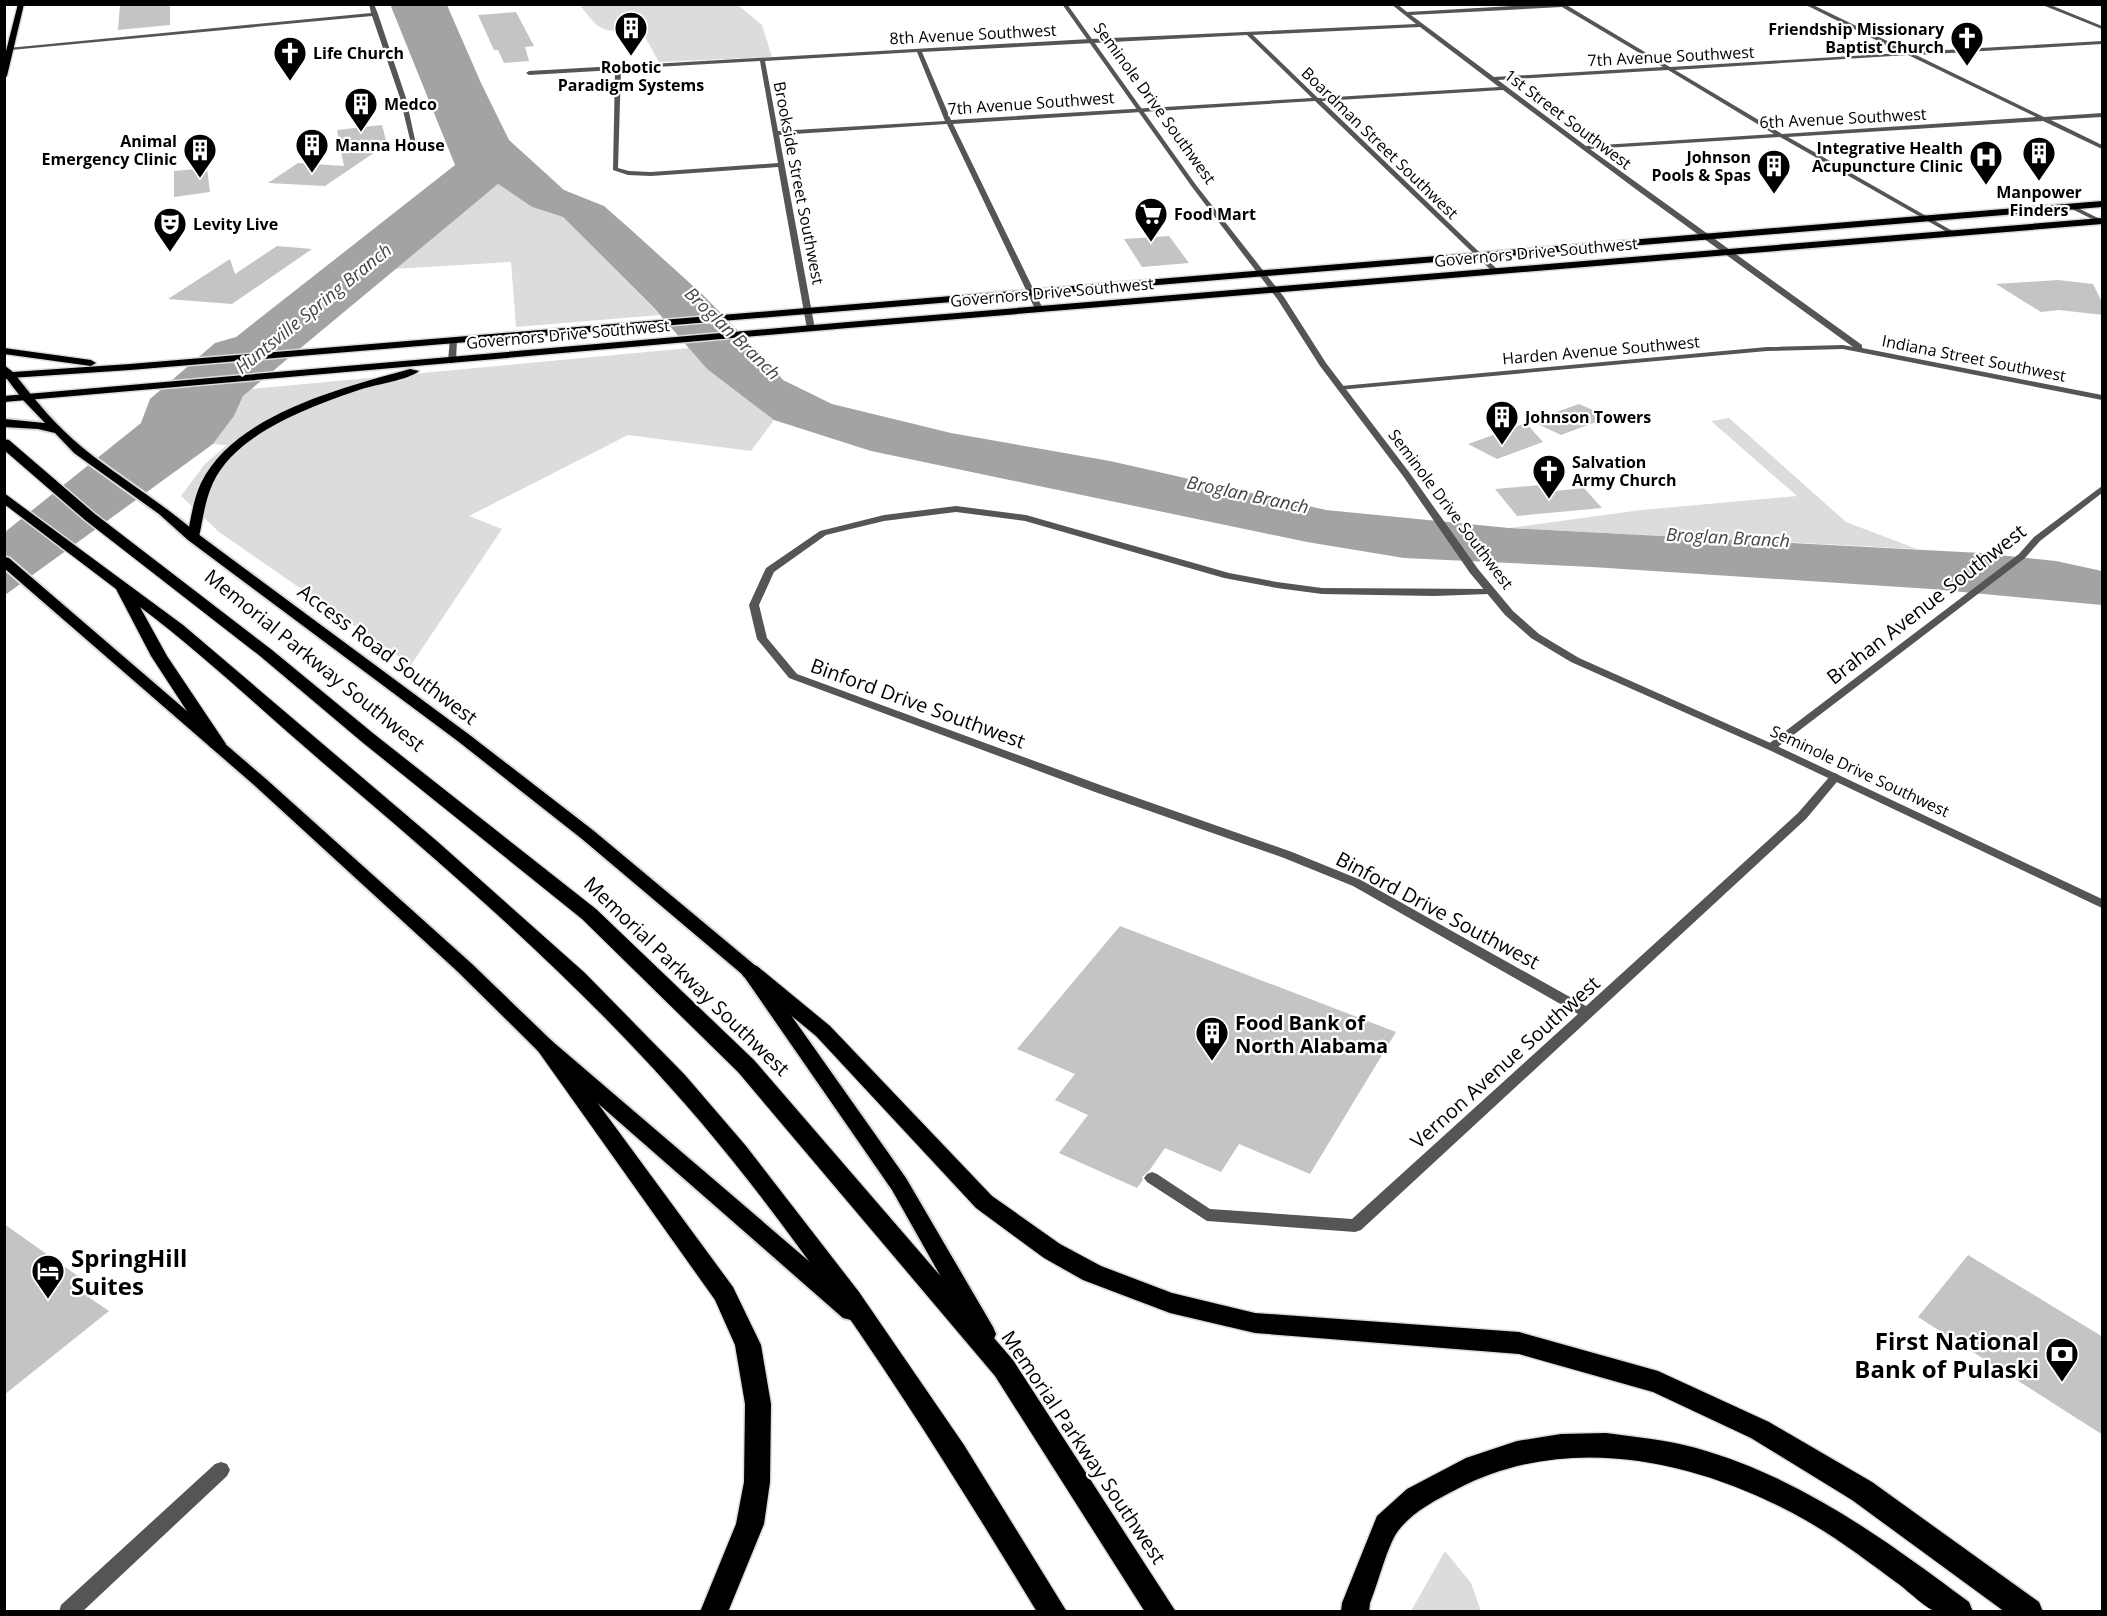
<svg xmlns="http://www.w3.org/2000/svg" width="2107" height="1616" font-family="'Open Sans',sans-serif">
<style>
.green{fill:#dcdcdc}
.water{fill:#a3a3a3}
.building{fill:#c4c4c4}
.lines{fill:none;stroke-linecap:round;stroke-linejoin:round}
.primary-casing{stroke:#dbdbdb;stroke-width:3}
.trunk-casing{stroke:#dbdbdb;stroke-width:4}
.motorway-casing{stroke:#dbdbdb;stroke-width:3}
.minor{fill:#555;fill-rule:evenodd}
.tertiary{fill:#555;fill-rule:evenodd}
.primary{fill:#000;fill-rule:evenodd}
.trunk{fill:#000;fill-rule:evenodd}
.motorway{fill:#000;fill-rule:evenodd}
.labels{text-anchor:middle;dominant-baseline:central;stroke-width:4.5;stroke-linejoin:round;paint-order:stroke}
.far-poi-label{font-size:16px;font-weight:bold;fill:#000;stroke:#fff;text-anchor:start}
.far-street-label{font-size:16px;fill:#000;stroke:#fff}
.far-water-label{font-size:18px;font-style:italic;fill:#444;stroke:#fff}
.street-label{font-size:20px;fill:#000;stroke:#fff}
.poi-label{font-size:20px;font-weight:bold;fill:#000;stroke:#fff;text-anchor:start}
.near-poi-label{font-size:24px;font-weight:bold;fill:#000;stroke:#fff;text-anchor:start}
</style>
<rect width="100%" height="100%" fill="#fff"/>
<path class="green" d="M 580,5 L 738,5 L 762,25 L 772,57 L 659,62 L 641,30 C 604,31 603,36 580,5 Z
M 498,184 L 532,207 L 563,217 L 660,315 L 516,327 L 511,262 L 394,269 Z
M 689,348 L 707,369 L 774,420 L 751,451 L 628,435 L 469,516 L 502,529 L 411,665 L 219,532 L 181,496 L 204,465 L 227,445 L 213,444 L 234,416 L 243,396 L 251,389 Z
M 1729,418 L 1846,522 L 1917,549 L 1509,528 L 1641,510 L 1797,496 L 1711,421 Z
M 1445,1551 L 1471,1583 L 1481,1611 L 1411,1611 Z"/>
<path class="water" d="M 390,4 L 447,5 L 481,83 L 509,140 L 564,190 L 604,206 L 629,228 L 703,295 L 757,350 L 783,380 L 832,404 L 951,433 L 1110,461 L 1326,510 L 1509,528 L 1981,553 L 2056,561 L 2102,571 L 2102,605 L 1931,589 L 1592,567 L 1404,558 L 1307,542 L 871,451 L 774,420 L 707,369 L 655,309 L 563,217 L 532,207 L 498,184 L 243,396 L 234,416 L 213,444 L 5,595 L 5,532 L 141,423 L 150,399 L 215,343 L 236,337 L 455,165 Z"/>
<path class="building" d="M 120,4 L 170,4 L 170,25 L 118,30 Z
M 516,12 L 534,46 L 525,47 L 529,61 L 504,63 L 498,50 L 494,50 L 478,15 Z
M 382,125 L 387,144 L 325,186 L 268,183 L 298,163 L 344,166 L 337,130 Z
M 207,168 L 210,192 L 174,197 L 174,171 Z
M 1169,236 L 1189,263 L 1142,267 L 1124,239 Z
M 277,246 L 312,249 L 232,304 L 168,299 L 230,259 L 235,274 Z
M 2058,280 L 2093,284 L 2103,304 L 2103,315 L 2059,310 L 2041,312 L 1996,284 Z
M 1579,404 L 1609,417 L 1561,435 L 1531,421 Z
M 1526,423 L 1543,442 L 1497,459 L 1468,444 Z
M 1541,485 L 1546,492 L 1584,488 L 1602,508 L 1517,516 L 1495,489 Z
M 1120,926 L 1396,1032 L 1310,1174 L 1239,1144 L 1221,1172 L 1165,1148 L 1149,1171 L 1142,1177 L 1143,1180 L 1137,1188 L 1059,1153 L 1088,1115 L 1055,1100 L 1075,1074 L 1017,1049 Z
M 4,1224 L 85,1281 L 75,1288 L 109,1311 L 4,1395 Z
M 1968,1255 L 2103,1337 L 2103,1435 L 1918,1317 Z"/>
<g class="lines">
<g class="primary-casing">
<path id="primary" d="M 18,4 L 24,4 L 7,76 L 4,78 L 4,59 Z
M 2102,201 L 2102,207 L 130,370 L 10,378 L 4,375 L 4,365 L 13,372 L 130,364 Z
M 2102,218 L 2102,224 L 848,328 L 4,402 L 4,396 L 848,322 Z
M 4,348 L 91,360 L 96,363 L 91,366 L 4,354 Z
M 410,369 L 419,371 C 408,380 378,384 362,389 C 312,406 237,432 213,483 C 205,500 203,519 199,537 L 193,541 L 189,540 L 187,537 C 191,519 193,500 201,483 C 235,414 342,388 410,369 Z"/>
</g>
<g class="trunk-casing">
<path id="trunk" d="M 10,372 L 14,373 C 34,399 57,427 83,448 C 120,478 161,502 198,534 L 471,736 L 594,831 L 757,967 L 906,1178 L 993,1327 L 996,1334 L 993,1341 L 985,1344 L 977,1341 L 892,1190 L 743,975 L 582,839 L 459,742 L 188,540 L 159,514 L 74,453 L 55,433 L 38,429 L 4,427 L 4,419 L 45,423 L 23,400 L 7,379 L 4,379 L 4,373 Z
M 4,557 L 9,558 L 266,779 L 471,963 L 552,1041 L 859,1304 L 862,1311 L 859,1318 L 851,1320 L 843,1318 L 538,1051 L 457,971 L 254,785 L 4,568 Z"/>
</g>
<g class="motorway-casing">
<path id="motorway" d="M 4,439 L 9,440 L 95,514 L 272,650 L 374,734 L 596,909 L 754,1060 L 1013,1360 L 1176,1612 L 1145,1612 L 995,1376 L 738,1072 L 582,919 L 362,742 L 260,656 L 85,520 L 4,450 Z
M 4,493 L 183,625 L 438,842 L 585,973 L 685,1075 L 746,1146 L 859,1292 L 964,1445 L 1067,1612 L 1037,1612 C 942,1456 846,1302 732,1160 C 612,1010 467,885 322,762 C 261,710 204,655 140,607 L 167,656 L 226,744 L 223,748 L 211,748 L 151,656 L 116,589 L 4,504 Z
M 750,964 L 757,966 L 830,1026 L 992,1196 L 1060,1244 L 1101,1266 L 1172,1293 L 1255,1313 L 1519,1332 L 1658,1371 L 1769,1422 L 1872,1482 L 2039,1602 L 2043,1612 L 2005,1612 L 1852,1500 L 1751,1438 L 1653,1392 L 1519,1354 L 1255,1333 L 1170,1313 L 1083,1280 L 1044,1258 L 976,1208 L 816,1036 L 743,976 L 740,971 L 743,966 Z
M 545,1038 L 552,1041 L 733,1287 L 761,1345 L 771,1404 L 770,1482 L 764,1524 L 728,1612 L 700,1612 L 736,1524 L 744,1482 L 745,1404 L 735,1345 L 715,1300 L 538,1051 L 534,1046 L 538,1041 Z
M 1606,1433 C 1636,1437 1667,1440 1696,1448 C 1800,1477 1884,1539 1969,1602 L 1973,1612 C 1962,1612 1948,1614 1937,1612 C 1928,1610 1909,1592 1900,1585 C 1870,1563 1840,1540 1807,1521 C 1702,1461 1569,1430 1457,1489 C 1436,1500 1412,1512 1398,1531 C 1387,1546 1378,1584 1370,1603 L 1369,1612 L 1341,1612 L 1342,1603 L 1377,1516 L 1407,1489 L 1466,1458 L 1517,1441 L 1561,1434 Z"/>
</g>
<path class="minor" d="M 369,4 L 374,4 L 378,14 L 406,98 L 417,149 L 412,148 L 400,98 L 372,16 L 11,50 L 8,48 L 371,13 Z
M 1391,4 L 1397,4 L 1407,12 L 1547,4 L 1584,4 L 1568,6 L 1670,67 L 1902,53 L 1804,4 L 1811,4 L 1910,52 L 2102,41 L 2102,44 L 1916,55 L 2044,117 L 2102,113 L 2102,117 L 2051,120 L 2102,145 L 2102,149 L 2043,121 L 1788,137 L 1956,233 L 1956,235 L 1954,236 L 1780,137 L 1590,149 L 1862,345 L 1862,348 L 2102,395 L 2102,400 L 1843,349 L 1767,351 L 1338,390 L 1337,388 L 1341,386 L 1767,347 L 1843,345 L 1853,347 L 1641,193 L 1503,90 L 1322,101 L 1498,270 L 1499,272 L 1495,274 L 1315,101 L 953,124 L 1043,309 L 1039,311 L 1035,309 L 947,124 L 779,135 L 815,329 L 811,331 L 807,329 L 778,167 L 651,176 L 628,175 L 613,170 L 615,70 L 529,75 L 526,73 L 529,71 L 1090,39 L 1416,24 ZM 1562,7 L 1663,67 L 1494,77 L 1411,15 ZM 1420,27 L 1499,87 L 1318,98 L 1253,35 ZM 1247,35 L 1312,98 L 951,120 L 922,52 ZM 917,52 L 945,121 L 778,131 L 765,61 ZM 1908,55 L 2036,117 L 1782,134 L 1675,70 ZM 760,61 L 778,163 L 651,172 L 629,171 L 618,168 L 621,69 ZM 1668,70 L 1774,134 L 1586,146 L 1498,80 Z
M 2040,4 L 2048,4 L 2102,26 L 2102,29 Z
M 2072,205 L 2102,220 L 2102,224 L 2070,208 L 2069,207 Z
M 450,338 L 457,340 L 456,361 L 452,363 L 448,361 Z
M 2102,486 L 2102,493 L 2040,541 L 2025,558 L 1775,749 L 1767,749 L 1765,747 L 1767,745 L 2019,554 L 2034,537 Z
M 956,506 L 1026,515 L 1229,573 L 1277,582 L 1322,588 L 1493,589 L 1494,591 L 1489,594 L 1434,596 L 1322,594 L 1277,588 L 1224,578 L 1025,521 L 956,512 L 884,521 L 826,535 L 774,572 L 759,605 L 767,638 L 797,674 L 1103,786 L 1292,852 L 1361,880 L 1586,1006 L 1798,813 L 1831,775 L 1835,773 L 1841,777 L 1806,819 L 1361,1230 L 1355,1232 L 1207,1221 L 1147,1182 L 1144,1178 L 1147,1174 L 1152,1172 L 1157,1174 L 1210,1209 L 1352,1219 L 1578,1014 L 1353,886 L 1284,858 L 1095,792 L 789,678 L 757,639 L 749,605 L 766,568 L 820,531 L 884,515 Z
M 221,1462 L 227,1464 L 230,1470 L 227,1476 L 82,1612 L 59,1612 L 61,1605 L 215,1464 Z"/>
<path class="tertiary" d="M 1062,4 L 1067,4 L 1196,185 L 1284,297 L 1326,363 L 1409,472 L 1478,569 L 1513,611 L 1539,634 L 1579,658 L 1775,745 L 2102,899 L 2102,908 L 1767,749 L 1571,662 L 1531,638 L 1505,615 L 1470,573 L 1403,476 L 1320,366 L 1278,300 L 1192,187 Z"/>
<use href="#primary" class="primary"/>
<use href="#trunk" class="trunk"/>
<use href="#motorway" class="motorway"/>
</g>
<defs>
<g id="building-pin" transform="scale(1.725)"><path d="M0 17L-7.5 6A9.5 9.5 0 1 1 7.5 6Z" fill="#000" stroke="#fff"/><path d="M-4-6H4V6H1V3H-1V6H-4ZM-2.5-4.3h1.7v1.8h-1.7ZM.8-4.3h1.7v1.8H.8ZM-2.5-1h1.7V.8h-1.7ZM.8-1h1.7V.8H.8Z" fill="#fff"/></g>
<g id="church-pin" transform="scale(1.725)"><path d="M0 17L-7.5 6A9.5 9.5 0 1 1 7.5 6Z" fill="#000" stroke="#fff"/><path d="M-1.2-6h2.4v3.5h3.3v2.4h-3.3V6h-2.4V-.1h-3.3v-2.4h3.3Z" fill="#fff"/></g>
<g id="hospital-pin" transform="scale(1.725)"><path d="M0 17L-7.5 6A9.5 9.5 0 1 1 7.5 6Z" fill="#000" stroke="#fff"/><path d="M-5-5h3v3.5h4V-5h3V5h-3V1.5h-4V5h-3Z" fill="#fff"/></g>
<g id="supermarket-pin" transform="scale(1.725)"><path d="M0 17L-7.5 6A9.5 9.5 0 1 1 7.5 6Z" fill="#000" stroke="#fff"/><path d="M-6-5.5h2.5l.6 2H6L4.5 2H-2.5L-4.4-4H-6ZM-1.5 3.2a1.3 1.3 0 1 0 .1 0ZM3 3.2a1.3 1.3 0 1 0 .1 0Z" fill="#fff"/></g>
<g id="theatre-pin" transform="scale(1.725)"><path d="M0 17L-7.5 6A9.5 9.5 0 1 1 7.5 6Z" fill="#000" stroke="#fff"/><path d="M-5-5.5Q0-4 5-5.5V0Q5 5 0 6Q-5 5-5 0ZM-3.3-2.5H-1v1.5H-3.3ZM1-2.5H3.3v1.5H1ZM-2.8 1Q0 5.5 2.8 1Z" fill="#fff"/></g>
<g id="hotel-pin" transform="scale(1.725)"><path d="M0 17L-7.5 6A9.5 9.5 0 1 1 7.5 6Z" fill="#000" stroke="#fff"/><path d="M-6-4.5h1.5V1H6V5H4.5V3h-9V5H-6ZM-4 0a1.8 1.8 0 1 1 3.6 0ZM.5 0V-2.5h3Q6-2.5 6 0Z" fill="#fff"/></g>
<g id="bank-pin" transform="scale(1.725)"><path d="M0 17L-7.5 6A9.5 9.5 0 1 1 7.5 6Z" fill="#000" stroke="#fff"/><path d="M-6-4H6V4H-6ZM0-2.3a2.3 2.3 0 1 0 0 4.6a2.3 2.3 0 1 0 0-4.6Z" fill="#fff"/></g>
</defs>
<g fill-rule="evenodd">
<use href="#building-pin" x="631" y="28"/>
<use href="#church-pin" x="1967" y="38"/>
<use href="#church-pin" x="290" y="53"/>
<use href="#building-pin" x="361" y="104"/>
<use href="#building-pin" x="312" y="145"/>
<use href="#building-pin" x="200" y="150"/>
<use href="#building-pin" x="2039" y="153"/>
<use href="#hospital-pin" x="1986" y="157"/>
<use href="#building-pin" x="1774" y="166"/>
<use href="#supermarket-pin" x="1151" y="214"/>
<use href="#theatre-pin" x="170" y="224"/>
<use href="#building-pin" x="1502" y="417"/>
<use href="#church-pin" x="1549" y="471"/>
<use href="#building-pin" x="1212" y="1033"/>
<use href="#hotel-pin" x="48" y="1271"/>
<use href="#bank-pin" x="2062" y="1354"/>
</g>
<g class="labels">
<g class="far-poi-label">
<text x="1944" y="29" text-anchor="end">Friendship Missionary<tspan x="1944" dy="18">Baptist Church</tspan></text>
<text x="313" y="53">Life Church</text>
<text x="631" y="67" text-anchor="middle">Robotic<tspan x="631" dy="18">Paradigm Systems</tspan></text>
<text x="384" y="104">Medco</text>
<text x="177" y="141" text-anchor="end">Animal<tspan x="177" dy="18">Emergency Clinic</tspan></text>
<text x="335" y="145">Manna House</text>
<text x="1963" y="148" text-anchor="end">Integrative Health<tspan x="1963" dy="18">Acupuncture Clinic</tspan></text>
<text x="1751" y="157" text-anchor="end">Johnson<tspan x="1751" dy="18">Pools &amp; Spas</tspan></text>
<text x="2039" y="192" text-anchor="middle">Manpower<tspan x="2039" dy="18">Finders</tspan></text>
<text x="1174" y="214">Food Mart</text>
<text x="193" y="224">Levity Live</text>
<text x="1525" y="417">Johnson Towers</text>
<text x="1572" y="462">Salvation<tspan x="1572" dy="18">Army Church</tspan></text>
</g>
<g class="far-street-label">
<text transform="translate(973 34) rotate(-3)">8th Avenue Southwest</text>
<text transform="translate(1671 56) rotate(-3)">7th Avenue Southwest</text>
<text transform="translate(1031 103) rotate(-4)">7th Avenue Southwest</text>
<text transform="translate(1155 103) rotate(54)">Seminole Drive Southwest</text>
<text transform="translate(1843 118) rotate(-3)">6th Avenue Southwest</text>
<text transform="translate(1568 119) rotate(37)">1st Street Southwest</text>
<text transform="translate(1380 143) rotate(44)">Boardman Street Southwest</text>
<text transform="translate(799 183) rotate(79)">Brookside Street Southwest</text>
<text transform="translate(1536 252) rotate(-5)">Governors Drive Southwest</text>
<text transform="translate(1052 292) rotate(-5)">Governors Drive Southwest</text>
<text transform="translate(568 334) rotate(-5)">Governors Drive Southwest</text>
<text transform="translate(1601 350) rotate(-5)">Harden Avenue Southwest</text>
<text transform="translate(1974 358) rotate(11)">Indiana Street Southwest</text>
<text transform="translate(1451 509) rotate(53)">Seminole Drive Southwest</text>
<text transform="translate(1860 771) rotate(25)">Seminole Drive Southwest</text>
</g>
<g class="far-water-label">
<text transform="translate(313 308) rotate(-39)">Huntsville Spring Branch</text>
<text transform="translate(733 333) rotate(44)">Broglan Branch</text>
<text transform="translate(1248 494) rotate(12)">Broglan Branch</text>
<text transform="translate(1728 537) rotate(3)">Broglan Branch</text>
</g>
<g class="street-label">
<text transform="translate(1926 604) rotate(-38)">Brahan Avenue Southwest</text>
<text transform="translate(388 654) rotate(37)">Access Road Southwest</text>
<text transform="translate(315 660) rotate(39)">Memorial Parkway Southwest</text>
<text transform="translate(918 703) rotate(20)">Binford Drive Southwest</text>
<text transform="translate(1438 910) rotate(28)">Binford Drive Southwest</text>
<text transform="translate(687 976) rotate(44)">Memorial Parkway Southwest</text>
<text transform="translate(1505 1062) rotate(-42)">Vernon Avenue Southwest</text>
<text transform="translate(1084 1447) rotate(56)">Memorial Parkway Southwest</text>
</g>
<g class="poi-label">
<text x="1235" y="1022">Food Bank of<tspan x="1235" dy="23">North Alabama</tspan></text>
</g>
<g class="near-poi-label">
<text x="71" y="1257">SpringHill<tspan x="71" dy="28">Suites</tspan></text>
<text x="2039" y="1340" text-anchor="end">First National<tspan x="2039" dy="28">Bank of Pulaski</tspan></text>
</g>
</g>
<rect width="2107" height="1616" fill="none" stroke="#000000" stroke-width="12"/>
</svg>
